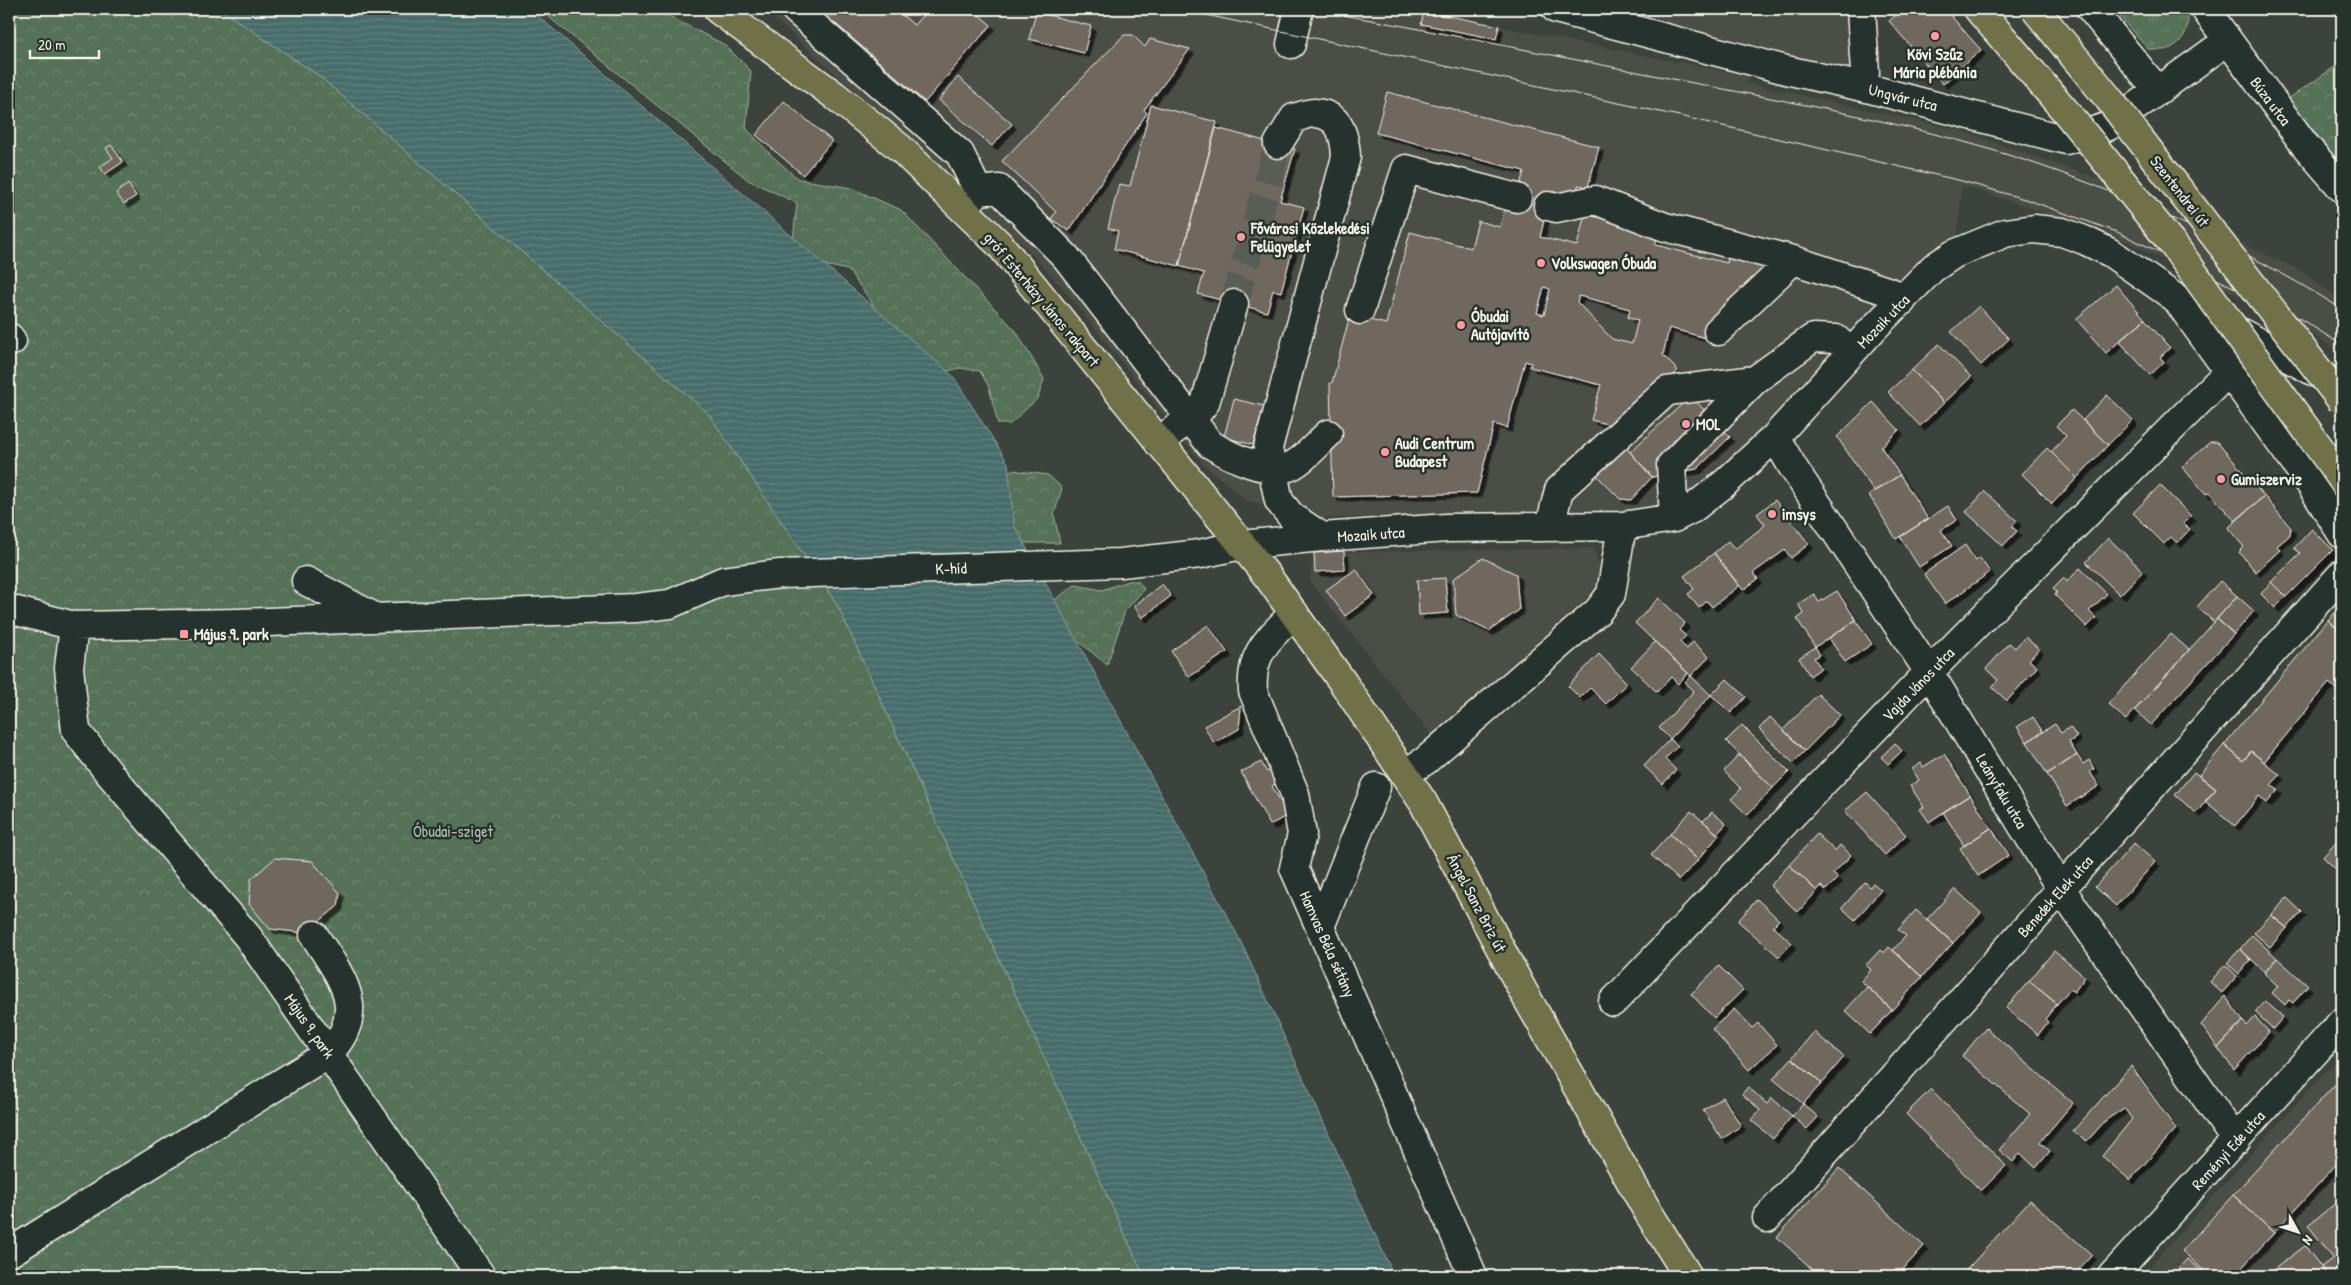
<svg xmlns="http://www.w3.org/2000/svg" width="2351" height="1285" font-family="'Patrick Hand',sans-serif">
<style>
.built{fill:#4c4e46}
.grass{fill:url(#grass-tufts);stroke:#a4b2a0}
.forest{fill:url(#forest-crowns);stroke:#a4b2a0}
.water{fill:url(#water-rules);stroke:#8ca19d}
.building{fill:#70685f;stroke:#f4f1e8;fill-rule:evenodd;filter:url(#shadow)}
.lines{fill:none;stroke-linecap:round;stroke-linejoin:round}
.minor-tunnel{stroke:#585d56;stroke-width:28;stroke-dasharray:28 14;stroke-linecap:butt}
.minor-casing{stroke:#f4f1e8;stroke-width:31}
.major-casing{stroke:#f4f1e8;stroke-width:31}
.minor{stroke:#26332d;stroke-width:28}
.major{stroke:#70704a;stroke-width:28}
.tram{stroke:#f4f1e8;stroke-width:1}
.major-bridge-casing{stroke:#f4f1e8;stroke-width:31;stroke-linecap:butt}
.major-bridge{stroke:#70704a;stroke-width:28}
.poi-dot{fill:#ff9aa2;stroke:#26332d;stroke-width:2}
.labels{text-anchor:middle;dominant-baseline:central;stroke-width:5;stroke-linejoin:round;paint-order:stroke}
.poi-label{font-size:16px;font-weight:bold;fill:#f4f1e8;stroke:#26332d;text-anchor:start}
.street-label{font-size:16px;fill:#f4f1e8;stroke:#26332d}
.park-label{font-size:16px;fill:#b4beaf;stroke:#26332d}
</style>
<defs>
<pattern id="grass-tufts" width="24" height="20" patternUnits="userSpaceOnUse" patternTransform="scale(1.25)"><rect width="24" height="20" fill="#557259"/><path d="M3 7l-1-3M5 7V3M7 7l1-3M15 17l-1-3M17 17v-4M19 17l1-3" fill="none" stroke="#6e8771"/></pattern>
<pattern id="forest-crowns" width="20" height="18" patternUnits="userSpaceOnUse" patternTransform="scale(1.25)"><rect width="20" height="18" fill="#557259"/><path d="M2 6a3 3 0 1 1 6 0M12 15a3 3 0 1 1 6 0" fill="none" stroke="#6e8771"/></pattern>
<pattern id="water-rules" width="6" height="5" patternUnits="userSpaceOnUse" patternTransform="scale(1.25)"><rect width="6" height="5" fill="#476c6b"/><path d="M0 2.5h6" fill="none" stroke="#628180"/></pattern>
<filter id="shadow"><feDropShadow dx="4.5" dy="4.5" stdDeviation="0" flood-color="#0009"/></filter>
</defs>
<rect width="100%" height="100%" fill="#3c433c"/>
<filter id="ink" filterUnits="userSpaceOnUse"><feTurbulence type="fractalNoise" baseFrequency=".02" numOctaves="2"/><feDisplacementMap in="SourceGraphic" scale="10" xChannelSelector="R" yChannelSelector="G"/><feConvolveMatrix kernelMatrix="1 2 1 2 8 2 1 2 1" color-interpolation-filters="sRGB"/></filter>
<g filter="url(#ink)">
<path class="built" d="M 764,9 L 1411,9 L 1748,76 L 1747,83 L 1958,130 L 2111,183 L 2297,269 L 2342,300 L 2342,354 L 2298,324 L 2117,237 L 1962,185 L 1957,239 L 1738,460 L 1689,500 L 1616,512 L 1320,518 L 1247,501 L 1202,463 L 1060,285 L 1021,243 Z
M 1558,9 L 1861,9 L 1863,87 Z
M 1593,548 L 1606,581 L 1433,736 L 1309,580 L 1314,553 Z
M 2342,1054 L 2342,1276 L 2141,1276 Z"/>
<path class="grass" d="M 2113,9 L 2185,9 C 2193,22 2184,44 2168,49 C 2163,51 2154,49 2148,49 Z"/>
<path class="forest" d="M 9,9 L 220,9 L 318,75 L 708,413 L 837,604 L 1144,1276 L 9,1276 Z
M 539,9 L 661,9 L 674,19 L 725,45 L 751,71 L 746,128 L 770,154 L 798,179 L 851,188 L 901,210 L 1016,331 L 1044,379 L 1038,398 L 1010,424 L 998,424 L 989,387 L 980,371 L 960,368 L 922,377 L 891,354 L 871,301 L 848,270 L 791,258 L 797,203 L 748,180 Z
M 2342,62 L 2342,166 L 2288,99 Z
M 1012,470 L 1048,475 L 1062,488 L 1054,515 L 1060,543 L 1013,543 L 996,479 Z
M 1128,581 L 1138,581 L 1144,589 L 1125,611 L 1107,665 L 1059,625 L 1053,601 L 1075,585 L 1102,590 Z"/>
<path class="water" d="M 220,9 L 530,9 L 953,376 L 1008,463 L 1014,525 L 1239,938 L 1394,1276 L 1144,1276 L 837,604 L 708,413 L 318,75 Z"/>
<path class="building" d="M 839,9 L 895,9 L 914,25 L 928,9 L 937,9 L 944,14 L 948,9 L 972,9 L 991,25 L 925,102 L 836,24 L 829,27 L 823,19 L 825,14 L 834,15 Z
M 1903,9 L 1945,9 L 1981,50 L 1943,84 L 1889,21 Z
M 1424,11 L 1499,26 L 1496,39 L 1421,24 Z
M 1036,12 L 1091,26 L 1084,53 L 1029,39 Z
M 1124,35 L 1133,35 L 1145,47 L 1150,39 L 1190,49 L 1144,110 L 1147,113 L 1069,231 L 1051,219 L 1056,212 L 1002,161 Z
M 958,77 L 1012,124 L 992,146 L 939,100 Z
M 1387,92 L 1599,147 L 1588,187 L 1578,185 L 1578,193 L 1551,192 L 1540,237 L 1577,246 L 1585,214 L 1658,233 L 1655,245 L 1727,263 L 1728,258 L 1776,270 L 1710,339 L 1669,328 L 1663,355 L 1678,371 L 1628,416 L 1611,425 L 1591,420 L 1601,385 L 1530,367 L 1531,363 L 1525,361 L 1507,428 L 1494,424 L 1477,493 L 1333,497 L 1330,383 L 1332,383 L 1350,315 L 1386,324 L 1410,232 L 1471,248 L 1478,221 L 1500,227 L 1505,208 L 1513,210 L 1524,171 L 1376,133 ZM 1544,287 L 1550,289 L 1544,315 L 1537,313 ZM 1579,296 L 1630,309 L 1628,318 L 1638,320 L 1632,344 L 1612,339 L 1577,302 Z
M 784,101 L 832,141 L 803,175 L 756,135 Z
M 1151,105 L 1217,122 L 1179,266 L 1114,249 L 1118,231 L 1108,228 L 1119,184 L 1130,186 Z
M 1216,128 L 1295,149 L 1280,201 L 1304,207 L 1281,292 L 1273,290 L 1267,312 L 1198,294 L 1204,273 L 1179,266 Z
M 111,145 L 123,162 L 105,174 L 100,167 L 113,158 L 106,148 Z
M 128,184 L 136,196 L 124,204 L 116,193 Z
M 2116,285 L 2145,319 L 2106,353 L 2076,319 Z
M 1979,306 L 2009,339 L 1981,365 L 1951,332 Z
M 2145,319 L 2170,348 L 2160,357 L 2164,362 L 2150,375 L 2119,341 Z
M 1939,344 L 1971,377 L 1944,403 L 1912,370 Z
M 1912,370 L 1944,403 L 1920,426 L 1888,392 Z
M 2107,395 L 2133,420 L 2108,445 L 2083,420 Z
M 1691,396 L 1730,437 L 1697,469 L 1652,477 L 1630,452 Z
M 1234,399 L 1264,406 L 1253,445 L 1224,437 Z
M 1873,402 L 1899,430 L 1881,447 L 1900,475 L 1874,491 L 1837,437 Z
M 2072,410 L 2108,445 L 2077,478 L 2051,452 L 2066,436 L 2056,426 Z
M 2210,442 L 2217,442 L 2264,496 L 2235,521 L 2209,492 L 2206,494 L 2182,467 Z
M 1623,444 L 1652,477 L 1631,500 L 1620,499 L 1593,472 Z
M 2047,448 L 2077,478 L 2052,504 L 2022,474 Z
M 1900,475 L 1928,519 L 1896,539 L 1869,495 Z
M 2160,485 L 2191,516 L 2183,524 L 2190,529 L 2177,543 L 2171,537 L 2164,544 L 2133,513 Z
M 1985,491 L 2017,521 L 2012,527 L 2017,531 L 2003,546 L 1966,512 Z
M 2264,496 L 2291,528 L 2290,535 L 2277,546 L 2280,550 L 2256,572 L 2239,552 L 2244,547 L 2228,528 Z
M 1775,500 L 1809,544 L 1791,558 L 1785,550 L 1753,573 L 1758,579 L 1743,590 L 1714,553 L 1728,541 L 1735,549 L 1765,525 L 1757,514 Z
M 1948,506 L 1957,520 L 1941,530 L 1952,546 L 1919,567 L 1900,537 Z
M 2312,529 L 2333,550 L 2286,597 L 2271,582 L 2300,553 L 2294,548 Z
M 2108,538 L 2143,571 L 2120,595 L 2086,562 Z
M 1965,545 L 1976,561 L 1980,558 L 1990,572 L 1945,604 L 1924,574 Z
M 1344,551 L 1345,570 L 1315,572 L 1314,553 Z
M 1714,553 L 1739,586 L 1712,607 L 1707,601 L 1699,608 L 1688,594 L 1694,589 L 1684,576 Z
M 1483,558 L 1516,574 L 1519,610 L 1489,631 L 1456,615 L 1453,579 Z
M 2080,568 L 2107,594 L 2089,611 L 2096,618 L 2087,627 L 2055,595 L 2057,592 L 2053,589 L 2064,578 L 2067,582 Z
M 1356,569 L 1374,595 L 1345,616 L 1326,590 Z
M 1445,578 L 1448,613 L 1419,615 L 1417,580 Z
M 2220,581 L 2237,596 L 2214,622 L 2197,607 Z
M 2271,582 L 2286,597 L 2275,608 L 2261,594 Z
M 1162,584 L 1171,596 L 1142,618 L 1134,606 Z
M 1837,591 L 1856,620 L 1815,647 L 1797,619 L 1804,614 L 1798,604 L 1814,594 L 1819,602 Z
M 2237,596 L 2254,611 L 2234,634 L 2217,619 Z
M 1659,598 L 1685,623 L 1679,630 L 1686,636 L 1680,642 L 1687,649 L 1693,642 L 1709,657 L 1691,676 L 1635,623 Z
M 2341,604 L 2342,605 L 2342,632 L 2328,620 Z
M 2217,619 L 2234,634 L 2151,725 L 2135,710 Z
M 1856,620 L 1872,644 L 1845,662 L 1829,638 Z
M 2328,620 L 2342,632 L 2342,694 L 2329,683 L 2264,762 L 2251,751 L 2243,761 L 2224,745 Z
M 1208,625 L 1227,652 L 1189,677 L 1171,651 Z
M 2171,634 L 2189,650 L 2126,720 L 2108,704 Z
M 2025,637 L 2039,649 L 2029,660 L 2037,667 L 2007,701 L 1992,687 L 1998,680 L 1986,669 L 2009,643 L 2015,648 Z
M 1655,642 L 1688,673 L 1678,684 L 1671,677 L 1657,692 L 1631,667 Z
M 1815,647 L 1820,655 L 1814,658 L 1821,668 L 1810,676 L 1799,658 Z
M 1599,654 L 1627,683 L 1606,704 L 1590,688 L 1580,698 L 1568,686 Z
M 1691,676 L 1711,695 L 1670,739 L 1659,728 L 1694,691 L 1685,682 Z
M 1727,679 L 1746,697 L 1731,713 L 1711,695 Z
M 1818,694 L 1840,715 L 1805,751 L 1783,730 Z
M 1241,706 L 1239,729 L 1214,743 L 1204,726 Z
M 1770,717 L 1805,751 L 1793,763 L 1759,729 Z
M 2033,717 L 2043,732 L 2027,742 L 2017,727 Z
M 2055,724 L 2061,733 L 2070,727 L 2077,737 L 2069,742 L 2077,755 L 2047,774 L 2027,742 Z
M 1742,725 L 1789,772 L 1773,788 L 1726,741 Z
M 1670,739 L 1678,746 L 1665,759 L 1676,770 L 1663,784 L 1644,766 Z
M 1895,743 L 1902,751 L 1888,764 L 1881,757 Z
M 2224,745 L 2243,761 L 2251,751 L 2280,775 L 2271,785 L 2278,790 L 2267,803 L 2259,796 L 2235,826 L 2205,801 L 2216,789 L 2199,775 Z
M 1944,754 L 1970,795 L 1929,822 L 1920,809 L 1924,807 L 1910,786 L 1919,780 L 1912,769 L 1921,763 L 1923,767 Z
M 1739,755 L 1773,788 L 1747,815 L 1731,799 L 1741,789 L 1724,771 Z
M 2077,755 L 2083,764 L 2089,760 L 2094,769 L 2090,772 L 2099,786 L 2067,806 L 2047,774 Z
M 1261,762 L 1267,772 L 1274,769 L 1281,781 L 1272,786 L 1288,815 L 1270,825 L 1241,772 Z
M 2194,772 L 2216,789 L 2196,813 L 2175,795 Z
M 1867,792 L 1906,835 L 1885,855 L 1845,811 Z
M 1970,795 L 1991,828 L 1964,846 L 1943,812 Z
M 1691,811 L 1719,835 L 1698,860 L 1670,834 Z
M 1712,812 L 1726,824 L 1717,834 L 1703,821 Z
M 1991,828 L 2009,855 L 1978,876 L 1960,848 Z
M 1670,834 L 1698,860 L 1679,880 L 1651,855 Z
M 1817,834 L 1835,851 L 1840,845 L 1851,855 L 1833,874 L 1838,878 L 1826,890 L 1821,886 L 1817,891 L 1789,865 Z
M 2342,836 L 2342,871 L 2340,873 L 2323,857 Z
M 2134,843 L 2155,862 L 2116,906 L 2095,887 Z
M 275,858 L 312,861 L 340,893 L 338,906 L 305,933 L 270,929 L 249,904 L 251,879 Z
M 1789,865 L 1817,891 L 1798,912 L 1770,886 Z
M 1865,882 L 1870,887 L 1873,883 L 1881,890 L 1855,920 L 1842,908 Z
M 1955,889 L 1981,913 L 1953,943 L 1927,919 Z
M 2287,898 L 2302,912 L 2287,928 L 2271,915 Z
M 1757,899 L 1779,920 L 1773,926 L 1792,943 L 1779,957 L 1738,921 Z
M 1916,910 L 1953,943 L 1922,977 L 1893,950 L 1906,936 L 1898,930 Z
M 2271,915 L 2287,928 L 2270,947 L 2254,933 Z
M 2252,935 L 2277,958 L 2265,972 L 2240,949 Z
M 1889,947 L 1922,977 L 1892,1010 L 1861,981 L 1871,970 L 1866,965 L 1880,950 L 1884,953 Z
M 2240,949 L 2251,960 L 2239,974 L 2227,963 Z
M 2054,951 L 2085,977 L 2074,992 L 2070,989 L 2057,1004 L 2029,981 Z
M 2277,958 L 2308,986 L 2293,1003 L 2289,1000 L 2285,1005 L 2272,993 L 2278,986 L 2264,973 Z
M 2225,965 L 2237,976 L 2222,993 L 2210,982 Z
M 1719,966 L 1743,990 L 1714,1018 L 1691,994 Z
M 2029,981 L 2057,1004 L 2045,1019 L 2048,1022 L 2038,1035 L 2006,1008 Z
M 1867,987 L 1892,1010 L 1870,1034 L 1845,1011 Z
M 2225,996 L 2243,1021 L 2218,1048 L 2201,1025 Z
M 2265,1001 L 2283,1017 L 2273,1029 L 2255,1012 Z
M 1734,1009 L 1752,1028 L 1758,1023 L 1777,1045 L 1749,1070 L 1712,1029 Z
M 2255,1017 L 2269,1032 L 2234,1070 L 2218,1048 L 2243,1021 L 2247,1026 Z
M 1986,1028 L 2073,1103 L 2040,1142 L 2050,1151 L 2036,1168 L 2020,1153 L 2013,1162 L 1999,1150 L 2030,1114 L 1962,1056 Z
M 1814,1032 L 1844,1057 L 1822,1083 L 1792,1058 Z
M 1792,1058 L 1822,1083 L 1803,1104 L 1773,1079 Z
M 2131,1066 L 2176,1129 L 2130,1180 L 2102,1156 L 2132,1119 L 2124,1108 L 2106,1120 L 2087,1141 L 2073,1131 Z
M 2342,1077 L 2342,1158 L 2274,1233 L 2233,1195 Z
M 1748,1087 L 1767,1104 L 1772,1098 L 1792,1116 L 1773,1139 L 1751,1120 L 1760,1110 L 1742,1094 Z
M 1931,1089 L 2006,1166 L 1981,1191 L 1906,1114 Z
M 1723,1097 L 1741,1126 L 1722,1139 L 1703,1110 Z
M 1803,1104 L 1818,1117 L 1807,1129 L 1792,1116 Z
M 1839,1168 L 1924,1246 L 1897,1276 L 1810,1276 L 1808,1274 L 1812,1269 L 1777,1237 Z
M 2233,1195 L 2274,1233 L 2234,1276 L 2210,1276 L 2182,1251 Z
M 2030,1200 L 2092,1255 L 2073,1276 L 1961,1276 Z
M 2335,1204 L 2342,1213 L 2342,1276 L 2328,1276 L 2321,1267 L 2333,1258 L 2308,1225 Z
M 2305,1246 L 2328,1276 L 2265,1276 Z
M 2187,1259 L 2196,1266 L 2207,1276 L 2176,1276 L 2174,1274 Z"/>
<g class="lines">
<path class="minor-tunnel" d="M 1234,304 L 1278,144"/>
<g class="minor-casing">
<path id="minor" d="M 795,9 L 960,154 L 978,191
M 1556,9 L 1786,70 L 1863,87 L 2066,140 L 2109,126 L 2227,41
M 1861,9 L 1865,72 L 1863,87
M 2091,9 L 2158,91
M 2205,9 L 2304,144 L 2342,188
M 1291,44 L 1299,9
M 1278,144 L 1294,118 C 1299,117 1308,113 1314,113 C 1340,114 1345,135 1346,157 L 1268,448 L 1279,501 L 1292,517 L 1322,537
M 1548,206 L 1556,208 L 1595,200 L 1665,227 L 1793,260 L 1893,293 L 1902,301
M 964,208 L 978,191 L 999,189 L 1066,257 L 1210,444 C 1229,456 1272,477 1293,465 C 1306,458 1317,444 1328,434
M 2177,300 L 2311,485 L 2342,534
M 1360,310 L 1406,169 L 1517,198
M 1718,331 L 1793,260
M 9,337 L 12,341
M 1775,437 L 1794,469 L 1929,672 L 2061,889 L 2236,1141
M 1158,442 L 1196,414 L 1205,403 L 1234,304
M 1674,518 L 1671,465 L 1755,380 L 1813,338 L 1836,339 L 1851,353
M 1550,526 L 1559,490 L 1667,391 L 1755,380
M 306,581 L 376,618
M 9,609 L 74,626 L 239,623 L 636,608 L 670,604 L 723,581 L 780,574 L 1121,563 L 1200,554 L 1241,545 L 1322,537 L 1447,528 L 1622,526 L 1674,518 L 1692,509 L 1725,483 L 1775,437 L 1873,329 L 1933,268 L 1954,254 L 2005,233 L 2034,229 L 2062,232 L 2084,240 L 2111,253 L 2174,297 L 2326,378
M 1294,613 C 1269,639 1250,652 1253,691 L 1295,794 L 1302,834 L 1294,868 L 1473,1276
M 74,626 L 69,668 L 76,731 L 109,773 L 248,937 L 481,1276
M 1405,773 L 1425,761 L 1598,611 L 1611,594 L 1622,526
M 1320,927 L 1376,787
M 1613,1002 L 1929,672 L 2228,372
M 1767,1218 L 2342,574
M 9,1253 L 329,1053 C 370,1009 340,976 314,935
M 2112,1276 L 2342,1022"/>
</g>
<g class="major-casing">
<path id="major" d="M 717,9 L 834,95 L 900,148 L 1001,246 L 1268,577 L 1344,684 L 1423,802 L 1524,993 L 1648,1212 L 1688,1276
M 1978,9 L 2067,113"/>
</g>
<use href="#minor" class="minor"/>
<use href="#major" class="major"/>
<path class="tram" d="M 1178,9 L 1684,117 L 1962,181 L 2028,200 L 2117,232 L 2299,318 L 2342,345
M 1311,9 C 1429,30 1546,54 1663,77 C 1762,97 1863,114 1961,141 C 2095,178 2224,236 2342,309"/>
<g class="major-bridge-casing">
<path id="major-bridge" d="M 2035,9 L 2109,99 L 2342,401
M 2067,113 L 2175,247 L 2342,479"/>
</g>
<use href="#major-bridge" class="major-bridge"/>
</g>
</g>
<g class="poi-dot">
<circle cx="1935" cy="36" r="5"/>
<circle cx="1241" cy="237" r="5"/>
<circle cx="1541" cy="263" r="5"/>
<circle cx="1461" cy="325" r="5"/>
<circle cx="1686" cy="424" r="5"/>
<circle cx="1385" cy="452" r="5"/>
<circle cx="2221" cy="479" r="5"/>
<circle cx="1772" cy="514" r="5"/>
<rect x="179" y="629" width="10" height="10" rx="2.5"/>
</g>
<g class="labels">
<g class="poi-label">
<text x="1935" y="54" text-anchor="middle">Kövi Szűz<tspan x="1935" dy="18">Mária plébánia</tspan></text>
<text x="1251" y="228">Fővárosi Közlekedési<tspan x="1251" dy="18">Felügyelet</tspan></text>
<text x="1551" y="263">Volkswagen Óbuda</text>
<text x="1471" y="316">Óbudai<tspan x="1471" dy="18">Autójavító</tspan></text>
<text x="1696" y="424">MOL</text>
<text x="1395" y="443">Audi Centrum<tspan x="1395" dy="18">Budapest</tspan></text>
<text x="2231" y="479">Gumiszerviz</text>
<text x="1782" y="514">imsys</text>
<text x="194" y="634">Május 9. park</text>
</g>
<g class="street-label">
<text transform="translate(1903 97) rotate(14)">Ungvár utca</text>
<text transform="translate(2271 101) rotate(53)">Búza utca</text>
<text transform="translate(2180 191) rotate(52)">Szentendrei út</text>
<text transform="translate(1042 299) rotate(50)">gróf Esterházy János rakpart</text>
<text transform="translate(1883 321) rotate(-46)">Mozaik utca</text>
<text transform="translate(1371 534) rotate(-4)">Mozaik utca</text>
<text transform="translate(951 568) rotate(-2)">K-híd</text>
<text transform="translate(1918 684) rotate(-46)">Vajda János utca</text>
<text transform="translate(2002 791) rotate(59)">Leányfalu utca</text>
<text transform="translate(2055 896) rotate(-48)">Benedek Elek utca</text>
<text transform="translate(1477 903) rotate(62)">Ángel Sanz Briz út</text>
<text transform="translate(1328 944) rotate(66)">Hamvas Béla sétány</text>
<text transform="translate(310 1026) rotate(55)">Május 9. park</text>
<text transform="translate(2228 1150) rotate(-48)">Reményi Ede utca</text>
</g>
<g class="park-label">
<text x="453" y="831">Óbudai-sziget</text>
</g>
</g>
<rect width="2351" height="1285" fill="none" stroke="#26332d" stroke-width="30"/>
<rect x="15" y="15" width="2321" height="1255" fill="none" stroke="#f4f1e8" stroke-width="2" filter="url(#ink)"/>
<g transform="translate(2298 1232) rotate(129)" stroke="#26332d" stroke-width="4" paint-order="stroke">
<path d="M0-4L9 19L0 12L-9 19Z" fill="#f4f1e8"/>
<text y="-8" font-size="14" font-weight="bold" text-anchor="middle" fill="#f4f1e8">N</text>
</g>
<path d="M30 50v8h69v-8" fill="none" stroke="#f4f1e8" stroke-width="2.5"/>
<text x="38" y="50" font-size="15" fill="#f4f1e8" stroke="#26332d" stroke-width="4" paint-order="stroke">20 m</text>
</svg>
